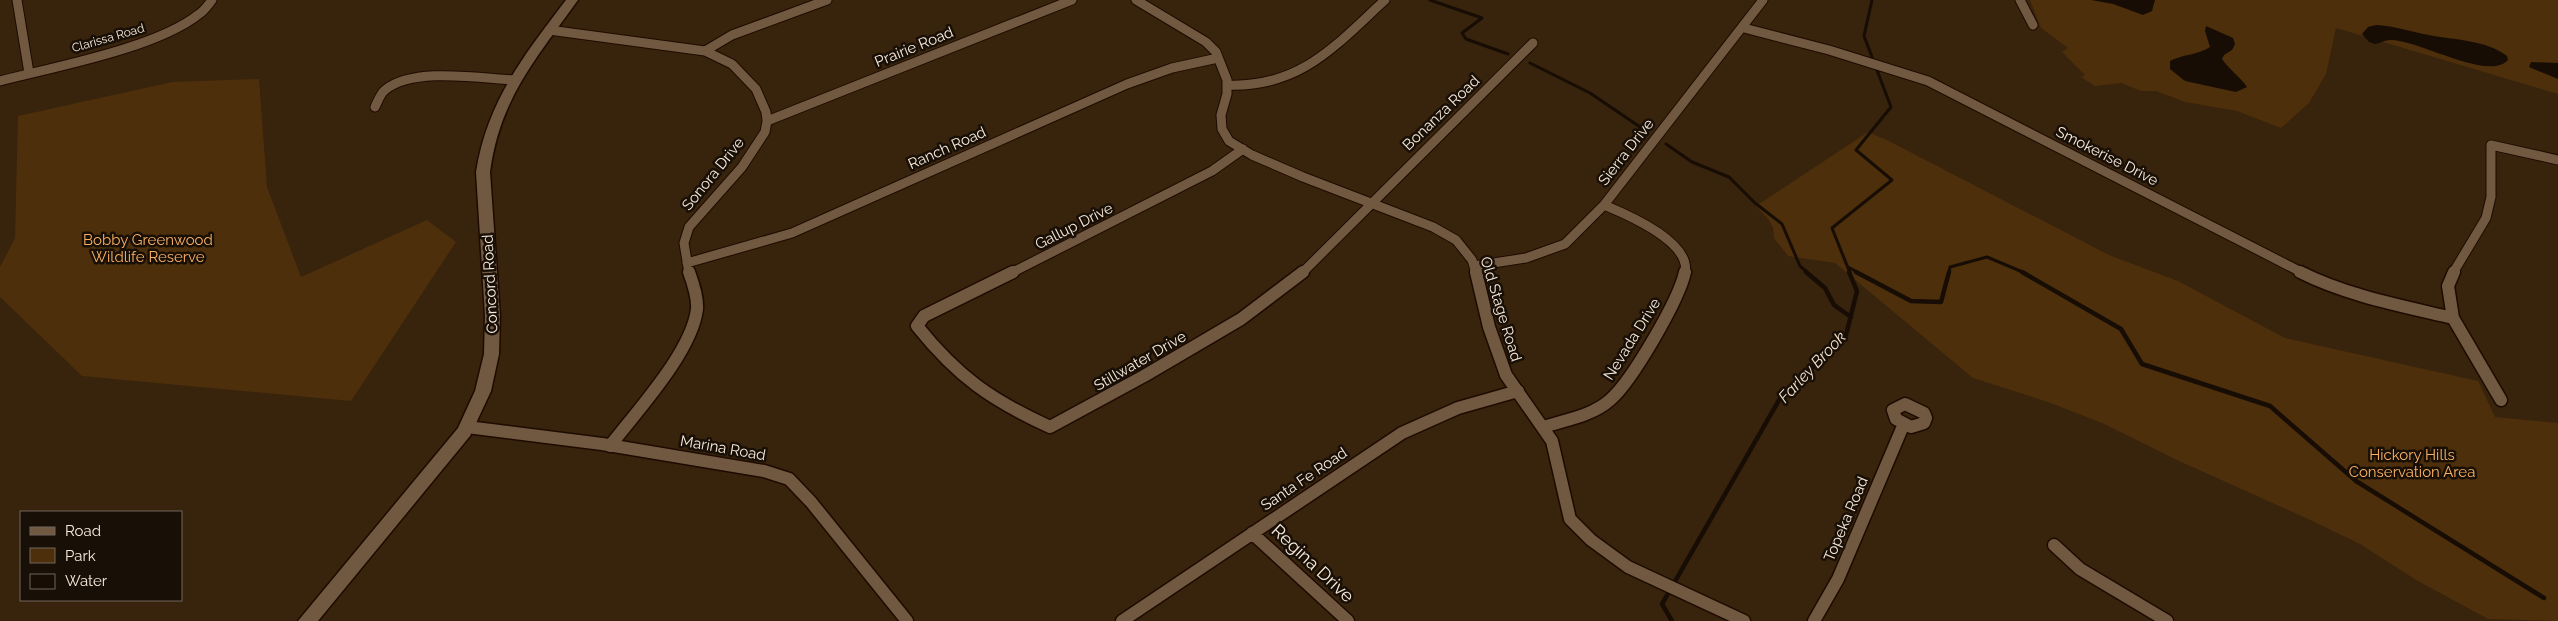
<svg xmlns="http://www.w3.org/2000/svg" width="2558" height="621" font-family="Raleway,sans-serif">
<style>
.green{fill:#4d2f0b}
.water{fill:#170d04}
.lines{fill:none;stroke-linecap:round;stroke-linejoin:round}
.stream-far1{stroke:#170d04;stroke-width:3}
.stream{stroke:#170d04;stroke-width:4.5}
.minor-far1-casing{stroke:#1e0b00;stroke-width:11}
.minor-casing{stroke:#1e0b00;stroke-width:15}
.secondary-casing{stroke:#1e0b00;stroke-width:3}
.minor-far1{stroke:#715941;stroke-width:9}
.minor{stroke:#715941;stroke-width:12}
.secondary{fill:#715941;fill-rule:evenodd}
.labels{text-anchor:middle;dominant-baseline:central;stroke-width:5;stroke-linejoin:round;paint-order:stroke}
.far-street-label{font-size:12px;fill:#f8eadc;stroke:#180f06}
.street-label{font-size:15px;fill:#f8eadc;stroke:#180f06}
.park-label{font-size:15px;fill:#fab164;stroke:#180f06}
.water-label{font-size:16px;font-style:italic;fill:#f3e0ce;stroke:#180f06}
.near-street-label{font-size:18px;fill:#f8eadc;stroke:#180f06}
</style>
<rect width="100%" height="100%" fill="#38230c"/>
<path class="green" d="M 2030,0 L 2558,0 L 2558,94 L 2336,28 L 2326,74 L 2309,103 L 2281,128 L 2237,111 L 2185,102 L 2156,91 L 2141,91 L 2121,83 L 2095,86 L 2081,77 L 2085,75 L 2062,52 L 2068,48 L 2041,28 Z
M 259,79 L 267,187 L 301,277 L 427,220 L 456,242 L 351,401 L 82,376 L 0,297 L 0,267 L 15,238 L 18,116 L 172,82 Z
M 1868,132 L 1887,140 L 2109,255 L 2178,281 L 2285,338 L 2478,381 L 2495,417 L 2558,423 L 2558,621 L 2488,619 L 2416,580 L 2360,544 L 2308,519 L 2179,461 L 2102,423 L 2048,402 L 1973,378 L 1835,263 L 1788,256 L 1774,238 L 1773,228 L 1769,220 L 1756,206 Z"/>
<path class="water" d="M 2091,0 L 2155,0 L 2152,11 L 2143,15 L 2113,4 Z
M 2376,25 C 2395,26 2411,32 2429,35 C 2454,40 2487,40 2507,56 L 2508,60 C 2489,82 2417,39 2390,40 C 2385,40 2380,43 2375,44 L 2369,42 L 2362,34 L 2368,27 Z
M 2206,26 L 2233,38 L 2235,44 L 2232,50 L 2224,55 L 2222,59 C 2228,68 2242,79 2247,87 L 2236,92 L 2185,81 L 2170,69 L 2170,61 C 2183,54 2199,55 2210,47 L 2205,31 Z
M 2531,62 L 2558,63 L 2558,79 L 2529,67 Z"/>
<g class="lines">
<path class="stream-far1" d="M 1430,0 L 1482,18 L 1462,33 L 1466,39 L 1508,54
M 1530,63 L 1590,93 L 1646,131
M 1666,144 L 1692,162 L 1729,177 L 1755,203 L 1782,224 L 1800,266 L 1808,273
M 1848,267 L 1859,273
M 1850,273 L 1832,228 L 1892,180 L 1856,150 L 1891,107 L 1864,36 L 1872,0
M 1949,273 L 1950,267 L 1987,257 L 2025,273"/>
<path class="stream" d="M 1806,272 L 1825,288 L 1834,305 L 1851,317
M 1856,272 L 1911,301 L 1941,302 L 1949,272
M 2022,272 L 2121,329 L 2142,364 L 2270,406 L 2356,481 L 2544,598
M 1672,621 L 1662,604 L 1779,400 L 1846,335 L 1857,291 L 1849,272"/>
<g class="minor-far1-casing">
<path id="minor-far1" d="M 17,0 L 29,73
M 1136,0 L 1206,42 L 1216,52 L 1227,80 L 1227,94 L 1221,115 L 1222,129 L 1229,141 L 1252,155 L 1303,177 L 1433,227 L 1456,240 L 1472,260 L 1476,273
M 2020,0 L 2033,25
M 1744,28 L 1829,50 L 1928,81 L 2303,273
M 549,30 L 705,51 L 732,64 L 756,89 L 766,112 L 767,121 L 765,132 L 742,167 L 689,227 L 684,243 L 689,273
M 705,51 L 732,35 L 827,0
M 0,81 C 54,67 157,48 199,14 C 204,11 208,5 212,0
M 1227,85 C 1300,88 1335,46 1385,0
M 375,107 C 378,101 380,94 385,90 C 413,67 479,78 514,80
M 767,121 L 1072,0
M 1604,205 C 1626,214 1692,242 1685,273
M 687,263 L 792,233 L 1127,84 L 1172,68 L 1218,58
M 1474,266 L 1526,258 L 1565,244 L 1604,205 L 1763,0
M 1011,273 L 1212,171 L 1243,149
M 1302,273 L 1533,43
M 2453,273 L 2486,218 L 2491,197 L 2491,145 L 2558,160"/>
</g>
<g class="minor-casing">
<path id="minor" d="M 1013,272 L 924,316 L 917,326 C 958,377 991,400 1050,427 L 1144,376 L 1241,319 L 1303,272
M 1476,272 L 1489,327 L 1506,375 L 1552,441 L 1570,519 L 1591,540 L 1628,567 L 1744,621
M 2300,272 C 2348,296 2402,306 2453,318
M 2454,272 L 2448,286 L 2453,318 L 2501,400
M 1905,404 L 1924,413 L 1926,418 L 1924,423 L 1911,427 L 1896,419 L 1893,410 Z
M 467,427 L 602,444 L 764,471 L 789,479 L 811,502 L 907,621
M 1543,427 C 1565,420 1592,416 1610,400 C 1632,381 1679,300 1685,272
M 610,446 C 636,412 692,352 697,309 C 698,297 693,283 689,272
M 1252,533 L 1348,621
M 2054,545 L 2080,569 L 2167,621
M 1122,621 L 1402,433 L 1458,408 L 1518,391
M 1814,621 L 1838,579 L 1903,426"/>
</g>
<g class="secondary-casing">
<path id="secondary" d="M 566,0 L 578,0 C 536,59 500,98 490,172 L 500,316 L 499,354 L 491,391 L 470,436 L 318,621 L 298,621 L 458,428 L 475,391 L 484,354 L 485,316 L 476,172 C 487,102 524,55 566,0 Z"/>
</g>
<use href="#minor-far1" class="minor-far1"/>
<use href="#minor" class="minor"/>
<use href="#secondary" class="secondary"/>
</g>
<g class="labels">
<g class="far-street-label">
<text transform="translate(108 38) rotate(-16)">Clarissa Road</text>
</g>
<g class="street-label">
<text transform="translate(914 47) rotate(-22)">Prairie Road</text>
<text transform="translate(1441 113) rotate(-44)">Bonanza Road</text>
<text transform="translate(947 148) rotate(-24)">Ranch Road</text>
<text transform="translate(1626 152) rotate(-52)">Sierra Drive</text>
<text transform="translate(2107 156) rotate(27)">Smokerise Drive</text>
<text transform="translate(713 174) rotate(-51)">Sonora Drive</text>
<text transform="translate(1074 226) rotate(-27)">Gallup Drive</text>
<text transform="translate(490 284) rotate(-93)">Concord Road</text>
<text transform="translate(1501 309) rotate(73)">Old Stage Road</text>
<text transform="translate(1632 339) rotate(-58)">Nevada Drive</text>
<text transform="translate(1140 361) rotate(-30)">Stillwater Drive</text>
<text transform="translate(723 448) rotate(10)">Marina Road</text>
<text transform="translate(1304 479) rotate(-34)">Santa Fe Road</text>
<text transform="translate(1846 519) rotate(-67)">Topeka Road</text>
</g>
<g class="park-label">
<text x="148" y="240">Bobby Greenwood<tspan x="148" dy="17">Wildlife Reserve</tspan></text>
<text x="2412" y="455">Hickory Hills<tspan x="2412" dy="17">Conservation Area</tspan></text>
</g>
<g class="water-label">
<text transform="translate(1812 367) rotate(-47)">Farley Brook</text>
</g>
<g class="near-street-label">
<text transform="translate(1313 563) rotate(43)">Regina Drive</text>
</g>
</g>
<rect x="20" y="511" width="162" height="90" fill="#180f06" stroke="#72675c"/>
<rect x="30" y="527" width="25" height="8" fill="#715941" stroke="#72675c"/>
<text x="65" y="536" font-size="15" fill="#f8eadc">Road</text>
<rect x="30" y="548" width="25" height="15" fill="#4d2f0b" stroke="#72675c"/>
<text x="65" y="561" font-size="15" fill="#f8eadc">Park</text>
<rect x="30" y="574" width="25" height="15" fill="#170d04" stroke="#72675c"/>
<text x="65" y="586" font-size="15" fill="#f8eadc">Water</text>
</svg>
